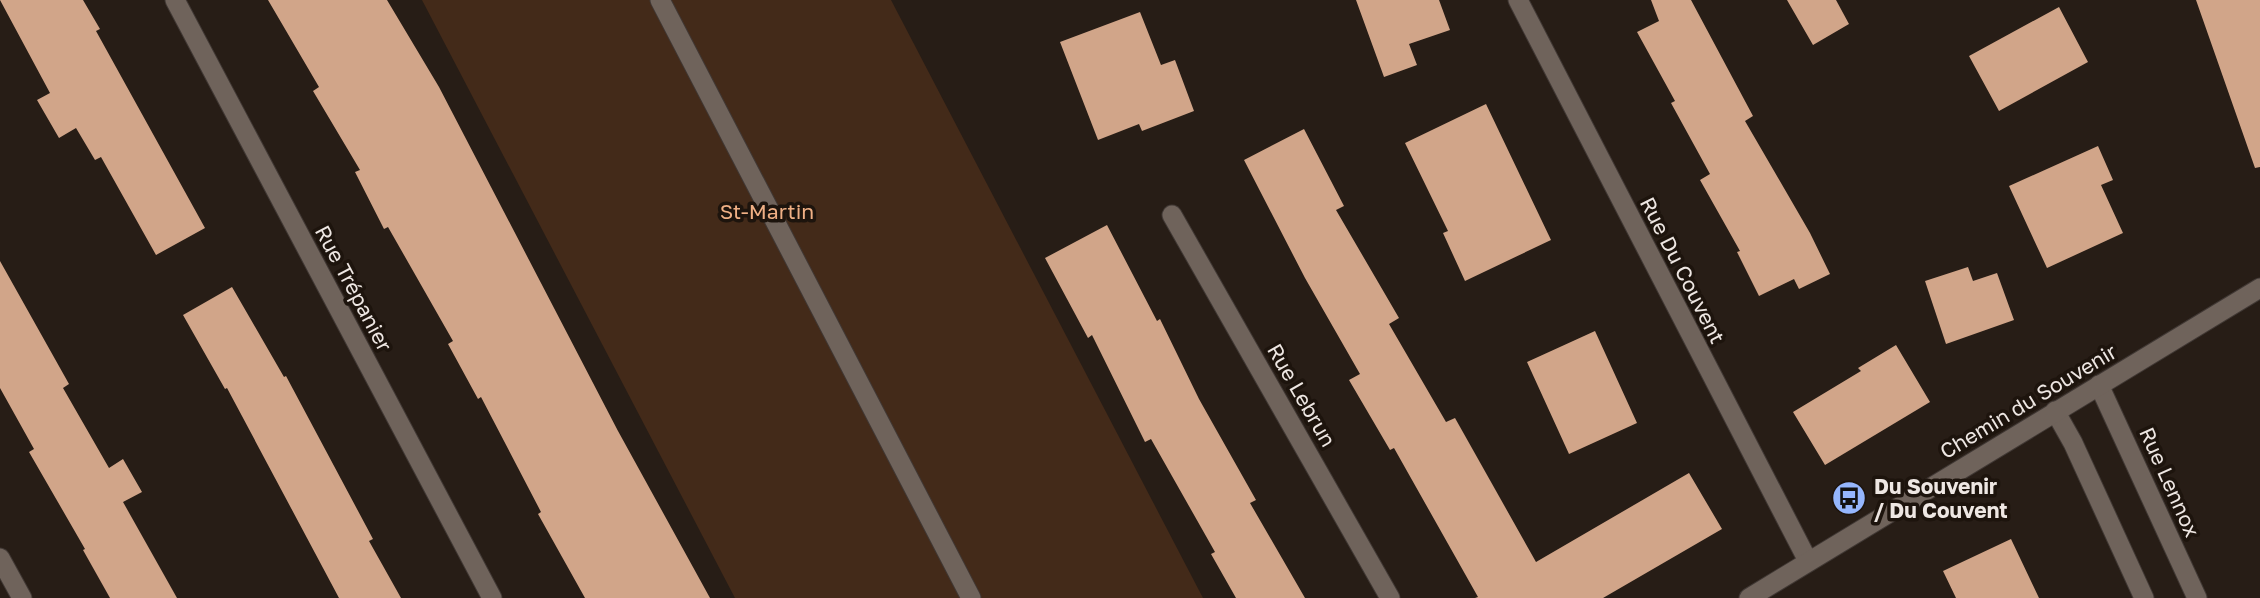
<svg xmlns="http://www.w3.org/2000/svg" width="2260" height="598" font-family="'Golos Text',sans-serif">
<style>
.green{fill:#432a19}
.building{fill:#d1a589}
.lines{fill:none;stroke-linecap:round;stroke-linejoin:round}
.service-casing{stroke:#403834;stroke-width:21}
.minor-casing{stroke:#403834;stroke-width:21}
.tertiary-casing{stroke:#403834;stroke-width:21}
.service{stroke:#6f635b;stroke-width:19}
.minor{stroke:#6f635b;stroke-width:19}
.tertiary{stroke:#6f635b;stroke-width:19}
.labels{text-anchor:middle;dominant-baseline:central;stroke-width:7;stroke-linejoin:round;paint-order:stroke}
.park-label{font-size:21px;fill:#f0b085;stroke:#1d140d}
.street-label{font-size:21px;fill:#eee7e3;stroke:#1d140d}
.poi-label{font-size:21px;font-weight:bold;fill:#eee7e3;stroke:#1d140d;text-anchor:start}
</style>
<rect width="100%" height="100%" fill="#271d16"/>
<path class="green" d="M 422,0 L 891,0 L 1203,598 L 735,598 Z"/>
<path class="building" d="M 0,0 L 83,0 L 100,29 L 96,31 L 205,228 L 156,255 L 101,157 L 95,160 L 76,128 L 59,138 L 37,100 L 50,93 Z
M 268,0 L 387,0 L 439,87 L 618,431 L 710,598 L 585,598 L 538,514 L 541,512 L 481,397 L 478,399 L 448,344 L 453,341 L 388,227 L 384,229 L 355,172 L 360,170 L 313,91 L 319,87 Z
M 1356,0 L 1439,0 L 1450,30 L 1409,44 L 1417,65 L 1384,77 Z
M 1651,0 L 1691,0 L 1753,116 L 1745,121 L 1810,233 L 1830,274 L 1799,289 L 1794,279 L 1759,296 L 1737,252 L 1740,251 L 1700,180 L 1710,174 L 1671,103 L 1675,101 L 1637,32 L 1659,21 Z
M 1787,0 L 1836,0 L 1849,24 L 1813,45 Z
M 2196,0 L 2260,0 L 2260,167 L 2255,168 Z
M 2059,7 L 2088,62 L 1999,111 L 1969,56 Z
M 1140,12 L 1161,65 L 1175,60 L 1194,111 L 1142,131 L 1139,124 L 1098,140 L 1060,42 Z
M 1486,104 L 1551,240 L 1465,281 L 1443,233 L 1448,231 L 1405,143 Z
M 1304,129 L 1344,206 L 1336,210 L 1399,318 L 1389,324 L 1446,422 L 1455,418 L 1536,562 L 1689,473 L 1722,529 L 1603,598 L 1475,598 L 1478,597 L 1394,448 L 1390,450 L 1349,380 L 1360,374 L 1305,278 L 1244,160 Z
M 2098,146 L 2113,180 L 2101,185 L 2123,233 L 2047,268 L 2009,186 Z
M 1107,225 L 1157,321 L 1160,319 L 1199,399 L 1256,500 L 1250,503 L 1305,598 L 1236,598 L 1211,554 L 1215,552 L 1151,439 L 1145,442 L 1092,335 L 1088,338 L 1045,258 Z
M 0,261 L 69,384 L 63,388 L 109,468 L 123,459 L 142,492 L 123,502 L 177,598 L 110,598 L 83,550 L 85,549 L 29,452 L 34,449 L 0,388 Z
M 1968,267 L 1973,281 L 1997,273 L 2014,320 L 1946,344 L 1925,281 Z
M 232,287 L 284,377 L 286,376 L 373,539 L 369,541 L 401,598 L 339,598 L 227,388 L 225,389 L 183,315 Z
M 1595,331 L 1637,423 L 1569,454 L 1527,362 Z
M 1896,345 L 1930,402 L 1825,465 L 1793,412 L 1861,371 L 1858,368 Z
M 2011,539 L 2039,598 L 1956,598 L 1943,571 Z"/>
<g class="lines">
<g class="service-casing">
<path id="service" d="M 660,0 L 971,598"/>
</g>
<g class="minor-casing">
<path id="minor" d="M 175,0 L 492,598
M 1518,0 L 1808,561
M 1172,215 L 1390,598
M 2099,385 L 2197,598
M 2055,411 L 2073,443 L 2144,598
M 0,558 L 22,598"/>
</g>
<g class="tertiary-casing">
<path id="tertiary" d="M 1749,598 L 2260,288"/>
</g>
<use href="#service" class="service"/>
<use href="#minor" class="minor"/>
<use href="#tertiary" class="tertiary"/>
</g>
<defs>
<g id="bus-disc" transform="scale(1.75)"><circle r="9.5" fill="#95b6fd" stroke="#1d140d"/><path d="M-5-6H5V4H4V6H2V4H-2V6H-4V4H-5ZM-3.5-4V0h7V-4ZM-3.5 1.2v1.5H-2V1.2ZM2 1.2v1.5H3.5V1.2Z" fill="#111"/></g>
</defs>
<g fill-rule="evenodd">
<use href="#bus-disc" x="1849" y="498"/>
</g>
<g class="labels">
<g class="park-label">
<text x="767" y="211">St-Martin</text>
</g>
<g class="street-label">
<text transform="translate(1683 270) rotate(63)">Rue Du Couvent</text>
<text transform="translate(354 288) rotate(62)">Rue Trépanier</text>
<text transform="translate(1302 395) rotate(60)">Rue Lebrun</text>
<text transform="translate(2028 401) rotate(-31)">Chemin du Souvenir</text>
<text transform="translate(2170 482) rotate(66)">Rue Lennox</text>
</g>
<g class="poi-label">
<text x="1874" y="486">Du Souvenir<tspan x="1874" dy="24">/ Du Couvent</tspan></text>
</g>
</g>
</svg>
